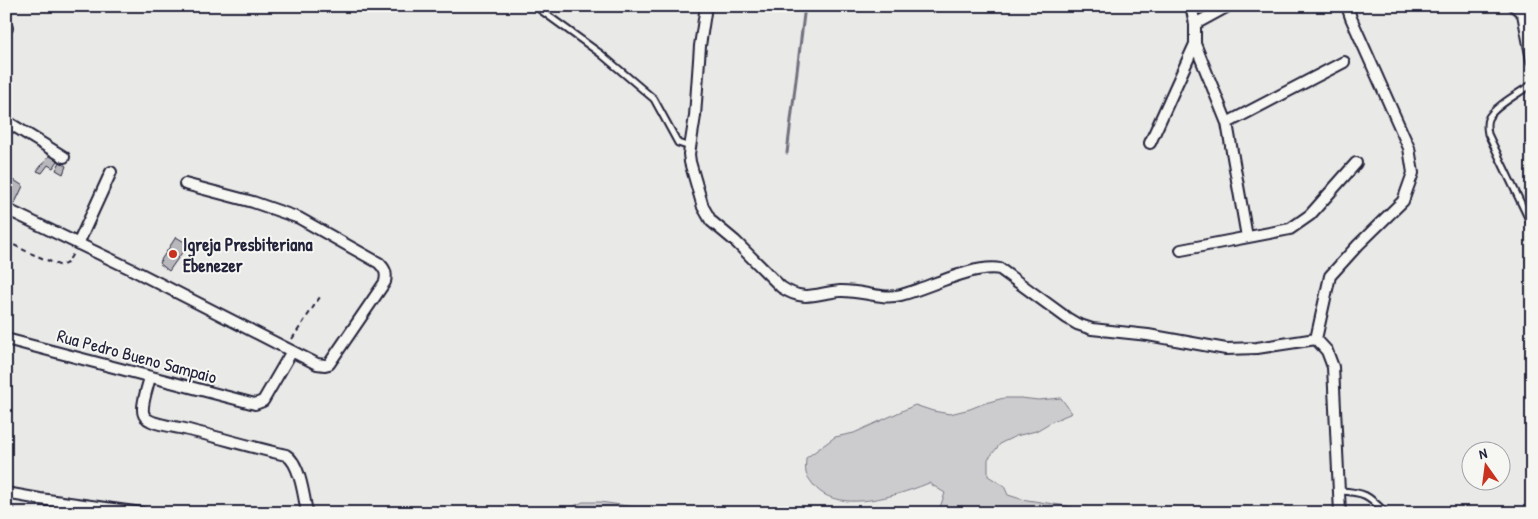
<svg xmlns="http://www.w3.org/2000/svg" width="1538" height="519" font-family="'Patrick Hand',sans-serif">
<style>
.green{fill:#ccccce;stroke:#777784}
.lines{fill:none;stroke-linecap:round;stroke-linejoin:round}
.stream{stroke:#71717f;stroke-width:3}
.building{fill:#b8b8bc;stroke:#22223b}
.lane-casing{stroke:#22223b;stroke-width:9}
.street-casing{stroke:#22223b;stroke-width:14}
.path{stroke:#22223b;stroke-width:2;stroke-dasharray:5 4;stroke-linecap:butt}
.lane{stroke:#f6f6f2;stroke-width:5}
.street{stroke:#f6f6f2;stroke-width:10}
.poi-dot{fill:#c8321e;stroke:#f6f6f2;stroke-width:2}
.labels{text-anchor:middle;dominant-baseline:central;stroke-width:4;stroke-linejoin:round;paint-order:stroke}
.poi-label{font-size:18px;font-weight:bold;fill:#22223b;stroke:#f6f6f2;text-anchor:start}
.street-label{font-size:18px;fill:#22223b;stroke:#f6f6f2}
</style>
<rect width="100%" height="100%" fill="#e9e9e7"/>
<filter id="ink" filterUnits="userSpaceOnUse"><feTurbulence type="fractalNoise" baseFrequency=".02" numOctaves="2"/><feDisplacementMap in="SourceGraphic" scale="10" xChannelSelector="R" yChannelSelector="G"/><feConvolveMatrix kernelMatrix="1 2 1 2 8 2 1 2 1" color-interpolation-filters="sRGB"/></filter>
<g filter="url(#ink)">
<path class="green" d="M 1004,398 L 1021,398 L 1038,400 L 1061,398 L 1072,413 L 1053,421 L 1036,431 L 1016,436 L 1001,443 L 988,459 L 988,476 L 1004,486 L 1008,495 L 1021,499 L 1073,507 L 1079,513 L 938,513 L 945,493 L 929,483 C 899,495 835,517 812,483 C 810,480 807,477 806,473 C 805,469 806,462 806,458 L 835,437 L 854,433 L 915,405 L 933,411 L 950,414 L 970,409 L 985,403 Z
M 583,502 L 600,502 L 635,507 L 652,507 L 670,513 L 562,513 L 565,510 Z"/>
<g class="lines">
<path class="stream" d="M 787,153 L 805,6"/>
</g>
<path class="building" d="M 50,155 L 58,161 L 53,168 L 48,165 L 42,173 L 37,171 Z
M 60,162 L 66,166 L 63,174 L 56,170 Z
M 14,180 L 23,186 L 15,203 L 6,199 L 6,192 Z
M 176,237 L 188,244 L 169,271 L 159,263 Z"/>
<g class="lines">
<g class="lane-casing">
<path id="lane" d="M 535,6 L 601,54 L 654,99 L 678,143 L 690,147
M 1532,84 C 1521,92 1493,107 1488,119 C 1486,124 1487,129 1488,134 L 1532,226
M 1339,491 C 1365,492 1368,495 1386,513"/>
</g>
<g class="street-casing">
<path id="street" d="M 706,6 L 700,46 L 695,116 L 689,154 L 690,162 L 703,207 L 711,221 L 735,241 L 781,287 C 805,303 816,293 840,291 C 861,290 880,300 901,295 C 928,288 974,264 1000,269 L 1067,318 L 1077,324 L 1092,329 L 1148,335 L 1226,349 L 1257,348 L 1316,339 L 1330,276 L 1358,245 L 1403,201 L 1413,173 L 1409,148 L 1351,18 L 1347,6
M 1191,6 L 1195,24 L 1195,44 L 1227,123 L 1247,237
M 1514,6 L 1532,21
M 1523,14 L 1532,60
M 1195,24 L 1228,6
M 6,27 L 7,28
M 6,121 L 64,157
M 1227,123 L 1344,62
M 1150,143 L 1195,44
M 6,209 L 131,269 L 317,364 L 325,365 L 329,364 L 385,282 C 387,273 385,269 379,263 L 299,218 L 253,202 L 185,184
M 78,244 L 111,172
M 1181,250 L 1290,229 L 1310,215 L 1356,163
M 6,339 L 255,404 L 263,401 L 292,351
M 1316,339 L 1327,351 L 1333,367 L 1340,513
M 150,377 C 148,386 140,408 144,415 C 148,424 171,426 180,428 C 215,436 250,447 286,455 C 300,463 304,497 307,513
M 6,493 L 40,499 L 142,513
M 6,509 L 9,513"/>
</g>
<path class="path" d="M 6,241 L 30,253 L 61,266 L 67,263 L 74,252
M 292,339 L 320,297"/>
<use href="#lane" class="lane"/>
<use href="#street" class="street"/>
</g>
</g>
<circle class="poi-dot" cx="173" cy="254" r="5"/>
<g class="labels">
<g class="poi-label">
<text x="183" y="244">Igreja Presbiteriana<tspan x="183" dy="21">Ebenezer</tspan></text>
</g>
<g class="street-label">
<text transform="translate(137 356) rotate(15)">Rua Pedro Bueno Sampaio</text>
</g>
</g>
<rect width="1538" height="519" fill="none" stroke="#f6f6f2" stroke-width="25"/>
<rect x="12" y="12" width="1513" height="494" fill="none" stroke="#22223b" stroke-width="2" filter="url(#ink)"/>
<g transform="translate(1486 466) rotate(346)"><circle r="24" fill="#f6f6f2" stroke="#a1a1a9"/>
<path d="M0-4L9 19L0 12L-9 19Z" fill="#c8321e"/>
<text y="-8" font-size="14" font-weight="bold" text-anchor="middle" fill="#22223b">N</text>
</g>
</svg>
